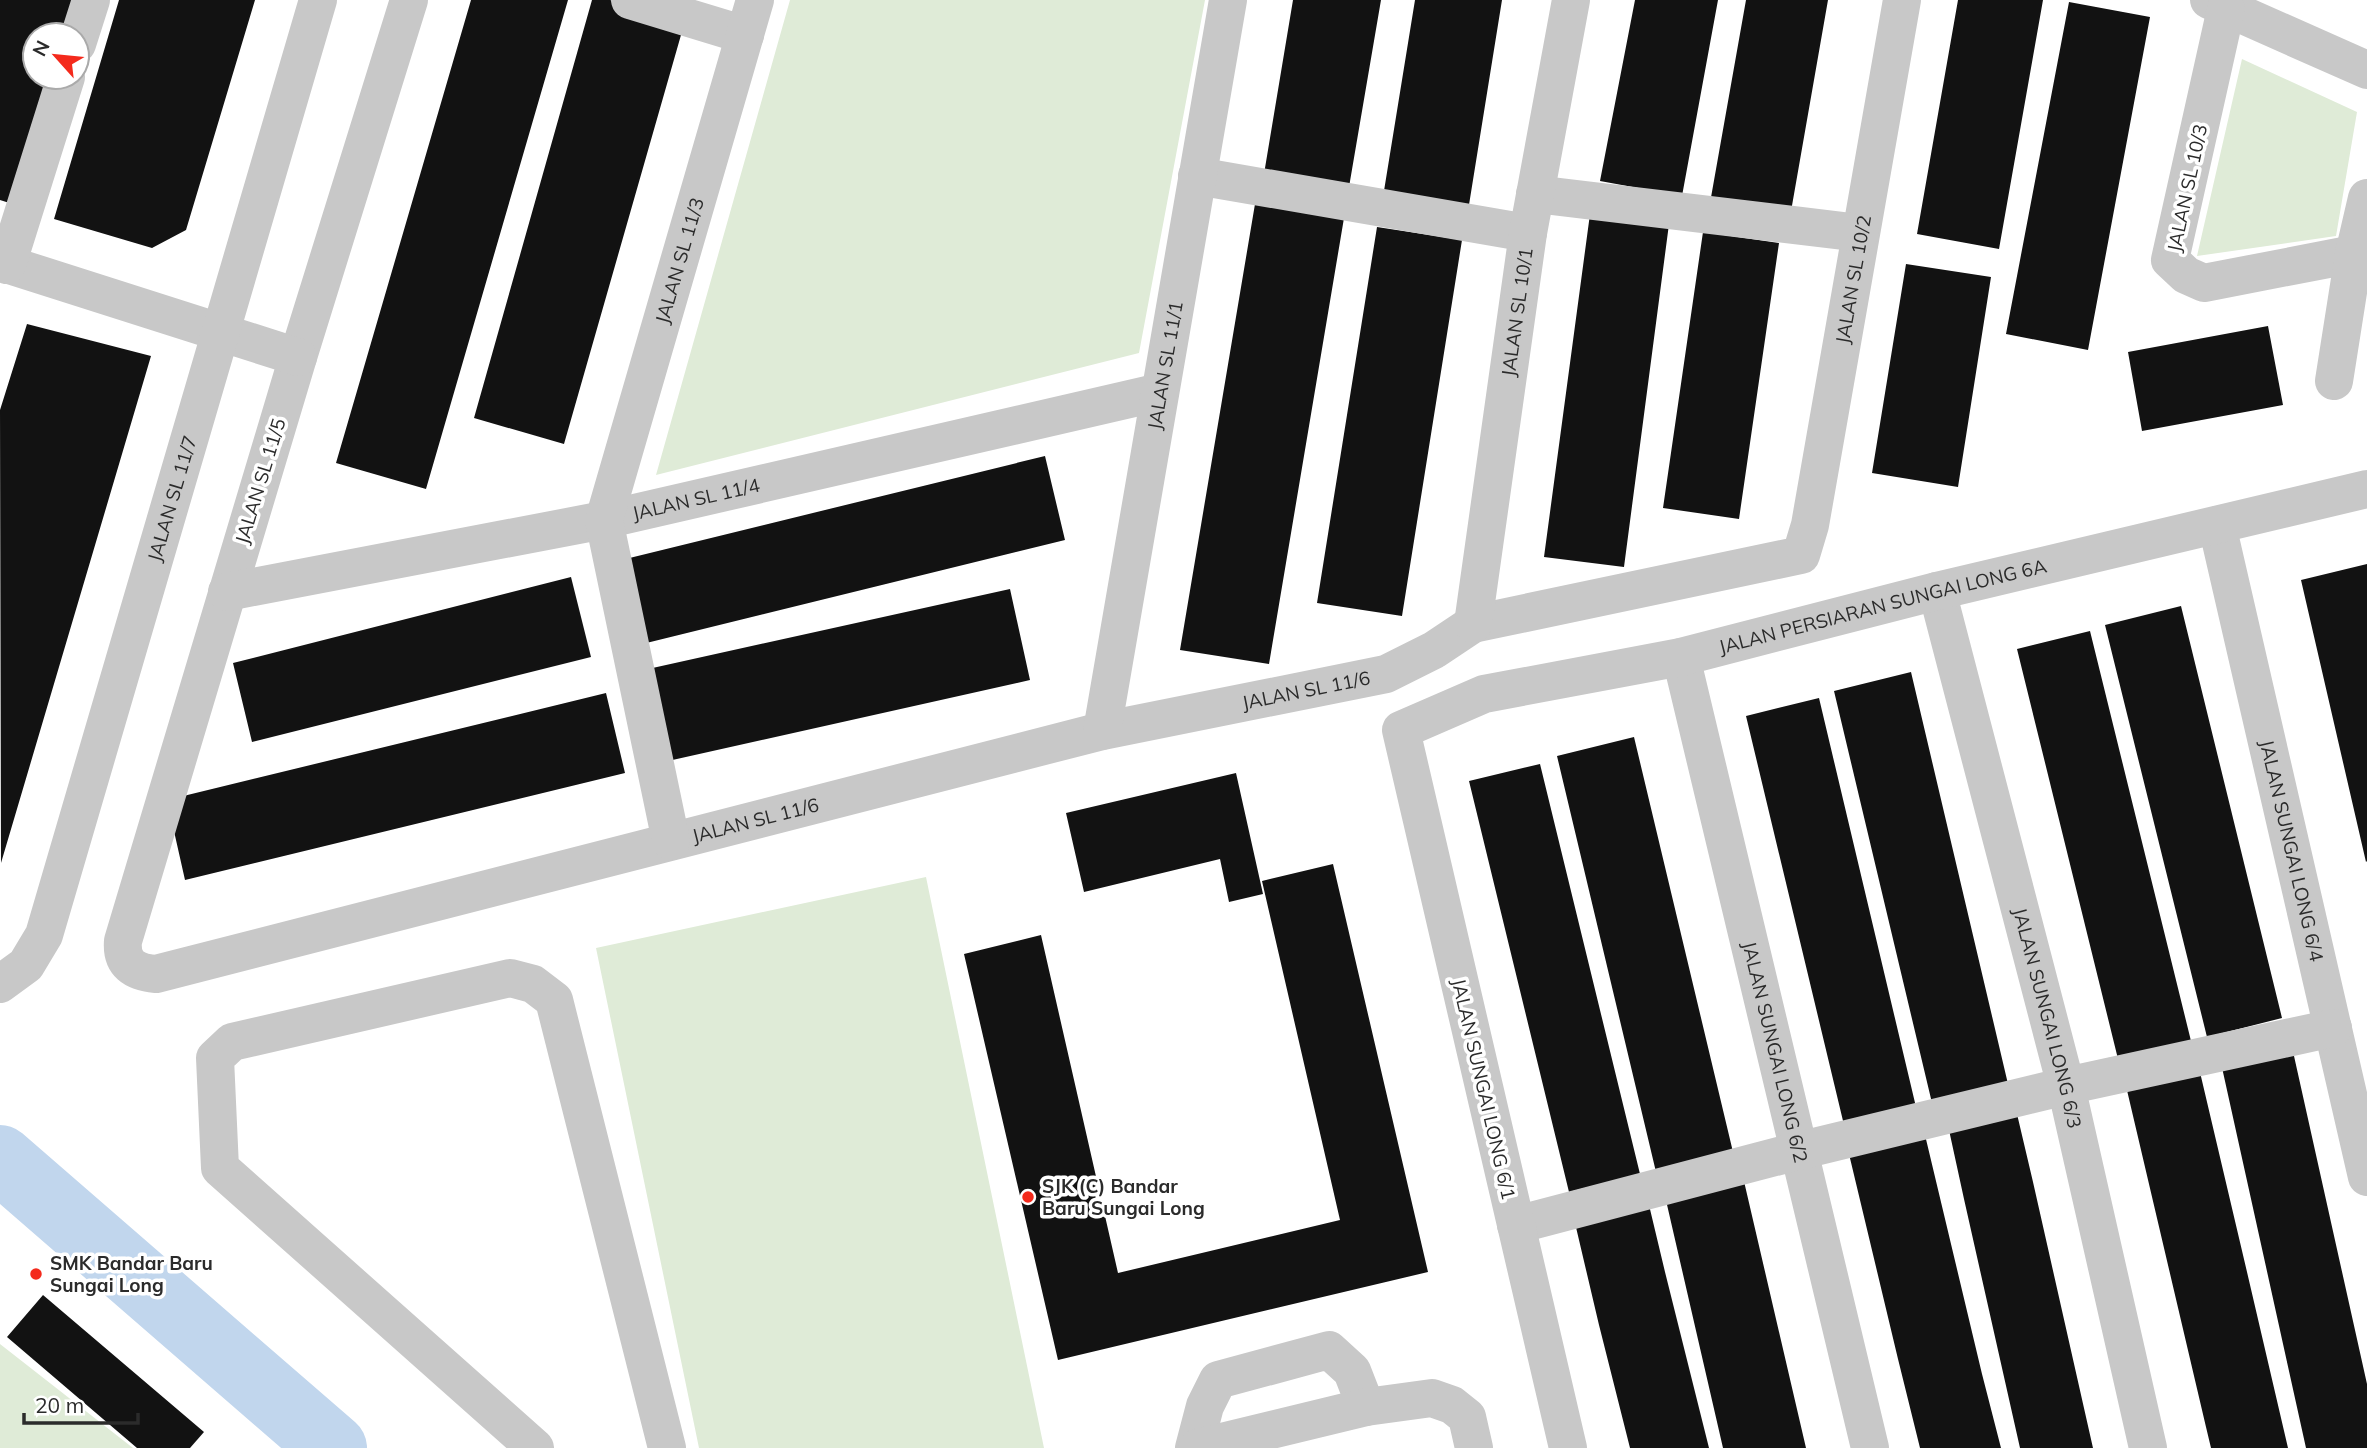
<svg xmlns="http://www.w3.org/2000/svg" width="2367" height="1448" font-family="Mulish,sans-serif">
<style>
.green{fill:#dfebd7}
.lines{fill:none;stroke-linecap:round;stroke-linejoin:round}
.river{stroke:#c1d6ed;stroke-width:68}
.building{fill:#121212}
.minor{stroke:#c8c8c8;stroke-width:38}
.poi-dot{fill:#f42a1c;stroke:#fff;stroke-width:2.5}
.labels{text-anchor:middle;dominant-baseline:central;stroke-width:7;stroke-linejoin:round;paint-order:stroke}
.street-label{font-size:19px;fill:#2b2b2b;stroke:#fff}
.poi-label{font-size:19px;font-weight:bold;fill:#2b2b2b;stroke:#fff;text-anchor:start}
</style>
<rect width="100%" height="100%" fill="#fff"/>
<path class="green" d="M 790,0 L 1205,0 L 1139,353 L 656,475 Z
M 2242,59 L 2357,112 L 2336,236 L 2197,256 Z
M 926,877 L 1044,1448 L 699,1448 L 596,948 Z
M 0,1344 L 133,1448 L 0,1448 Z"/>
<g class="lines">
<path class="river" d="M 0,1159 L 333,1448"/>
</g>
<path class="building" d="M 0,0 L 81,0 L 71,35 L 35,35 L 35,77 L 59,77 L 22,207 L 0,200 Z
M 119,0 L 255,0 L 186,230 L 152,248 L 54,219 Z
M 471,0 L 568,0 L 426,489 L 336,463 Z
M 592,0 L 610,0 L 685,21 L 564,444 L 474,418 Z
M 1293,0 L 1381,0 L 1349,187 L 1264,174 Z
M 1415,0 L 1502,0 L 1468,211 L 1383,197 Z
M 1635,0 L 1718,0 L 1682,196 L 1600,181 Z
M 1746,0 L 1828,0 L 1790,217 L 1710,203 Z
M 1958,0 L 2043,0 L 1999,249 L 1917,234 Z
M 2069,2 L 2150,17 L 2088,350 L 2006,334 Z
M 1255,204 L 1344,218 L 1269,664 L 1180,650 Z
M 1590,214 L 1669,224 L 1624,567 L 1544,557 Z
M 1377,227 L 1462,240 L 1402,616 L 1317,603 Z
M 1703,232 L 1779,243 L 1739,519 L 1663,508 Z
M 1906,264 L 1991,277 L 1958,487 L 1872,473 Z
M 27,324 L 151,356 L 1,863 L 0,410 Z
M 2268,326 L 2283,405 L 2142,431 L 2128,352 Z
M 1045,456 L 1065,540 L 622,649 L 601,565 Z
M 2367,564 L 2367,861 L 2366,862 L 2301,580 Z
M 571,577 L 591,657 L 252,742 L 233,663 Z
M 1010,589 L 1030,680 L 659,763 L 639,671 Z
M 2181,606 L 2282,1018 L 2207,1037 L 2105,625 Z
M 2090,631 L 2191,1041 L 2118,1059 L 2017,649 Z
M 1911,672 L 2008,1084 L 1932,1103 L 1834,691 Z
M 606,693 L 625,773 L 185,880 L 167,800 Z
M 1819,698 L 1916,1107 L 1844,1125 L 1746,716 Z
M 1634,737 L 1733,1152 L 1656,1172 L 1557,756 Z
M 1540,764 L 1640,1174 L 1569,1192 L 1469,781 Z
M 1236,773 L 1263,894 L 1229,902 L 1220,859 L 1084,892 L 1066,813 Z
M 1333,864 L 1428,1272 L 1058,1360 L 964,954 L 1041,935 L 1118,1273 L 1340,1220 L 1262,881 Z
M 2292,1047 L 2367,1384 L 2367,1448 L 2306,1448 L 2221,1063 Z
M 2199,1068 L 2247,1272 L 2288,1448 L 2211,1448 L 2206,1427 L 2126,1086 Z
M 2017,1114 L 2033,1182 L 2093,1448 L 2020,1448 L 1964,1199 L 1949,1130 Z
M 1925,1135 L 1982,1374 L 2001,1448 L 1920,1448 L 1898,1359 L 1849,1154 Z
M 1743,1177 L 1806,1448 L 1723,1448 L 1665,1196 Z
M 1649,1205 L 1665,1272 L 1709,1448 L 1630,1448 L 1599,1325 L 1575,1223 Z
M 43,1295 L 204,1432 L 190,1448 L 137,1448 L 7,1337 Z"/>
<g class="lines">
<g class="minor">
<path id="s1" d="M 409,0 L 298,357 L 123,941 C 121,964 134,972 156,974 L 1102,731 L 1386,674 L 1434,650 L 1473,624 L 1801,555 L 1810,525 L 1902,0"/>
<path d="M 630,0 L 745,35"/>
<path d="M 2209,0 L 2367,70"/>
<path d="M 2226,9 L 2170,260 L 2186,275 L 2204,283 L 2354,254"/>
<path d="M 77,44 L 91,0"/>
<path d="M 1197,176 L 1528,233"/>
<path d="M 1535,194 L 1860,233"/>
<path d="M 0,262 L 298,357"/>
<path d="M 7,265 L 66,77"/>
<path d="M 2334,381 L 2354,254 L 2367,198"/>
<path id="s2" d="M 2217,525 L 2367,1177"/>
<path id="s3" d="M 1937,591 L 2066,1086 L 2148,1448"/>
<path id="s4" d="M 227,592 L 604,520 L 1160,392"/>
<path id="s5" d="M 1473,624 L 1528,233 L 1571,0"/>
<path id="s6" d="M 1681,657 L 1870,1448"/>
<path id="s7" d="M 1102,731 L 1228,0"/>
<path id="s8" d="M 671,841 L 604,520 L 755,0"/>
<path id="s9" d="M 0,984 L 26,965 L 44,935 L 318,0"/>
<path d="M 1516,1225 L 1798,1151 L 2066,1086 L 2333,1028"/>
<path d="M 535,1448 L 220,1168 L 215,1058 L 232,1042 L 510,978 L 533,984 L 554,1000 L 667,1448"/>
<path d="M 1194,1448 L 1205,1406 L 1218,1380 L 1329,1350 L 1352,1371 L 1366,1407"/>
<path d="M 1197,1448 L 1366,1407 L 1432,1398 L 1452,1405 L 1467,1417 L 1474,1448"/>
<path id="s10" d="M 1568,1448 L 1401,730 L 1484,694 L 1681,657 L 1937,591 L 2367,489"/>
</g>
</g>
<g class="poi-dot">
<circle cx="1028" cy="1197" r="7"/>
<circle cx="36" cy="1274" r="7"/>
</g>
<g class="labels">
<g class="street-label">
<text transform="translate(2187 188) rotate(-78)">JALAN SL 10/3</text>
<text stroke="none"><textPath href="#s8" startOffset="598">JALAN SL 11/3</textPath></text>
<text stroke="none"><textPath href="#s1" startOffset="3020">JALAN SL 10/2</textPath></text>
<text stroke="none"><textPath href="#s5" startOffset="315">JALAN SL 10/1</textPath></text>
<text stroke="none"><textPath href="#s7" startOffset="371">JALAN SL 11/1</textPath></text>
<text transform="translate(260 481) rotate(-73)">JALAN SL 11/5</text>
<text stroke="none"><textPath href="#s4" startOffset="478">JALAN SL 11/4</textPath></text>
<text stroke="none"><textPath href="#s9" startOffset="522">JALAN SL 11/7</textPath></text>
<text stroke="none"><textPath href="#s10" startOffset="1236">JALAN PERSIARAN SUNGAI LONG 6A</textPath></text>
<text stroke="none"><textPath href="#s1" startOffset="2222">JALAN SL 11/6</textPath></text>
<text stroke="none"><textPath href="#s1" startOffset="1656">JALAN SL 11/6</textPath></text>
<text stroke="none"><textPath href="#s2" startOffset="334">JALAN SUNGAI LONG 6/4</textPath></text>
<text stroke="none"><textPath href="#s3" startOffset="441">JALAN SUNGAI LONG 6/3</textPath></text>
<text stroke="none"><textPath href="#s6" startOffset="406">JALAN SUNGAI LONG 6/2</textPath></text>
<text transform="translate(1484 1089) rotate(77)">JALAN SUNGAI LONG 6/1</text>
</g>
<g class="poi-label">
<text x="1042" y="1186">SJK (C) Bandar<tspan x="1042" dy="22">Baru Sungai Long</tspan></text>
<text x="50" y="1263">SMK Bandar Baru<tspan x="50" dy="22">Sungai Long</tspan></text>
</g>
</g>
<g transform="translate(56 56) rotate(297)"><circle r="33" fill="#ffffff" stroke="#aaaaaa" stroke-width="2"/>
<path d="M0-5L12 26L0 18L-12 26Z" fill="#f42a1c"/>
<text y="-10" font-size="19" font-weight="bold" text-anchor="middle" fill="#2b2b2b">N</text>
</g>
<path d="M24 1413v10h114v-10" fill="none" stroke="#2b2b2b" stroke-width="3.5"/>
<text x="35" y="1413" font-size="21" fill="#2b2b2b" stroke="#ffffff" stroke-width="5" paint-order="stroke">20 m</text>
</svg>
